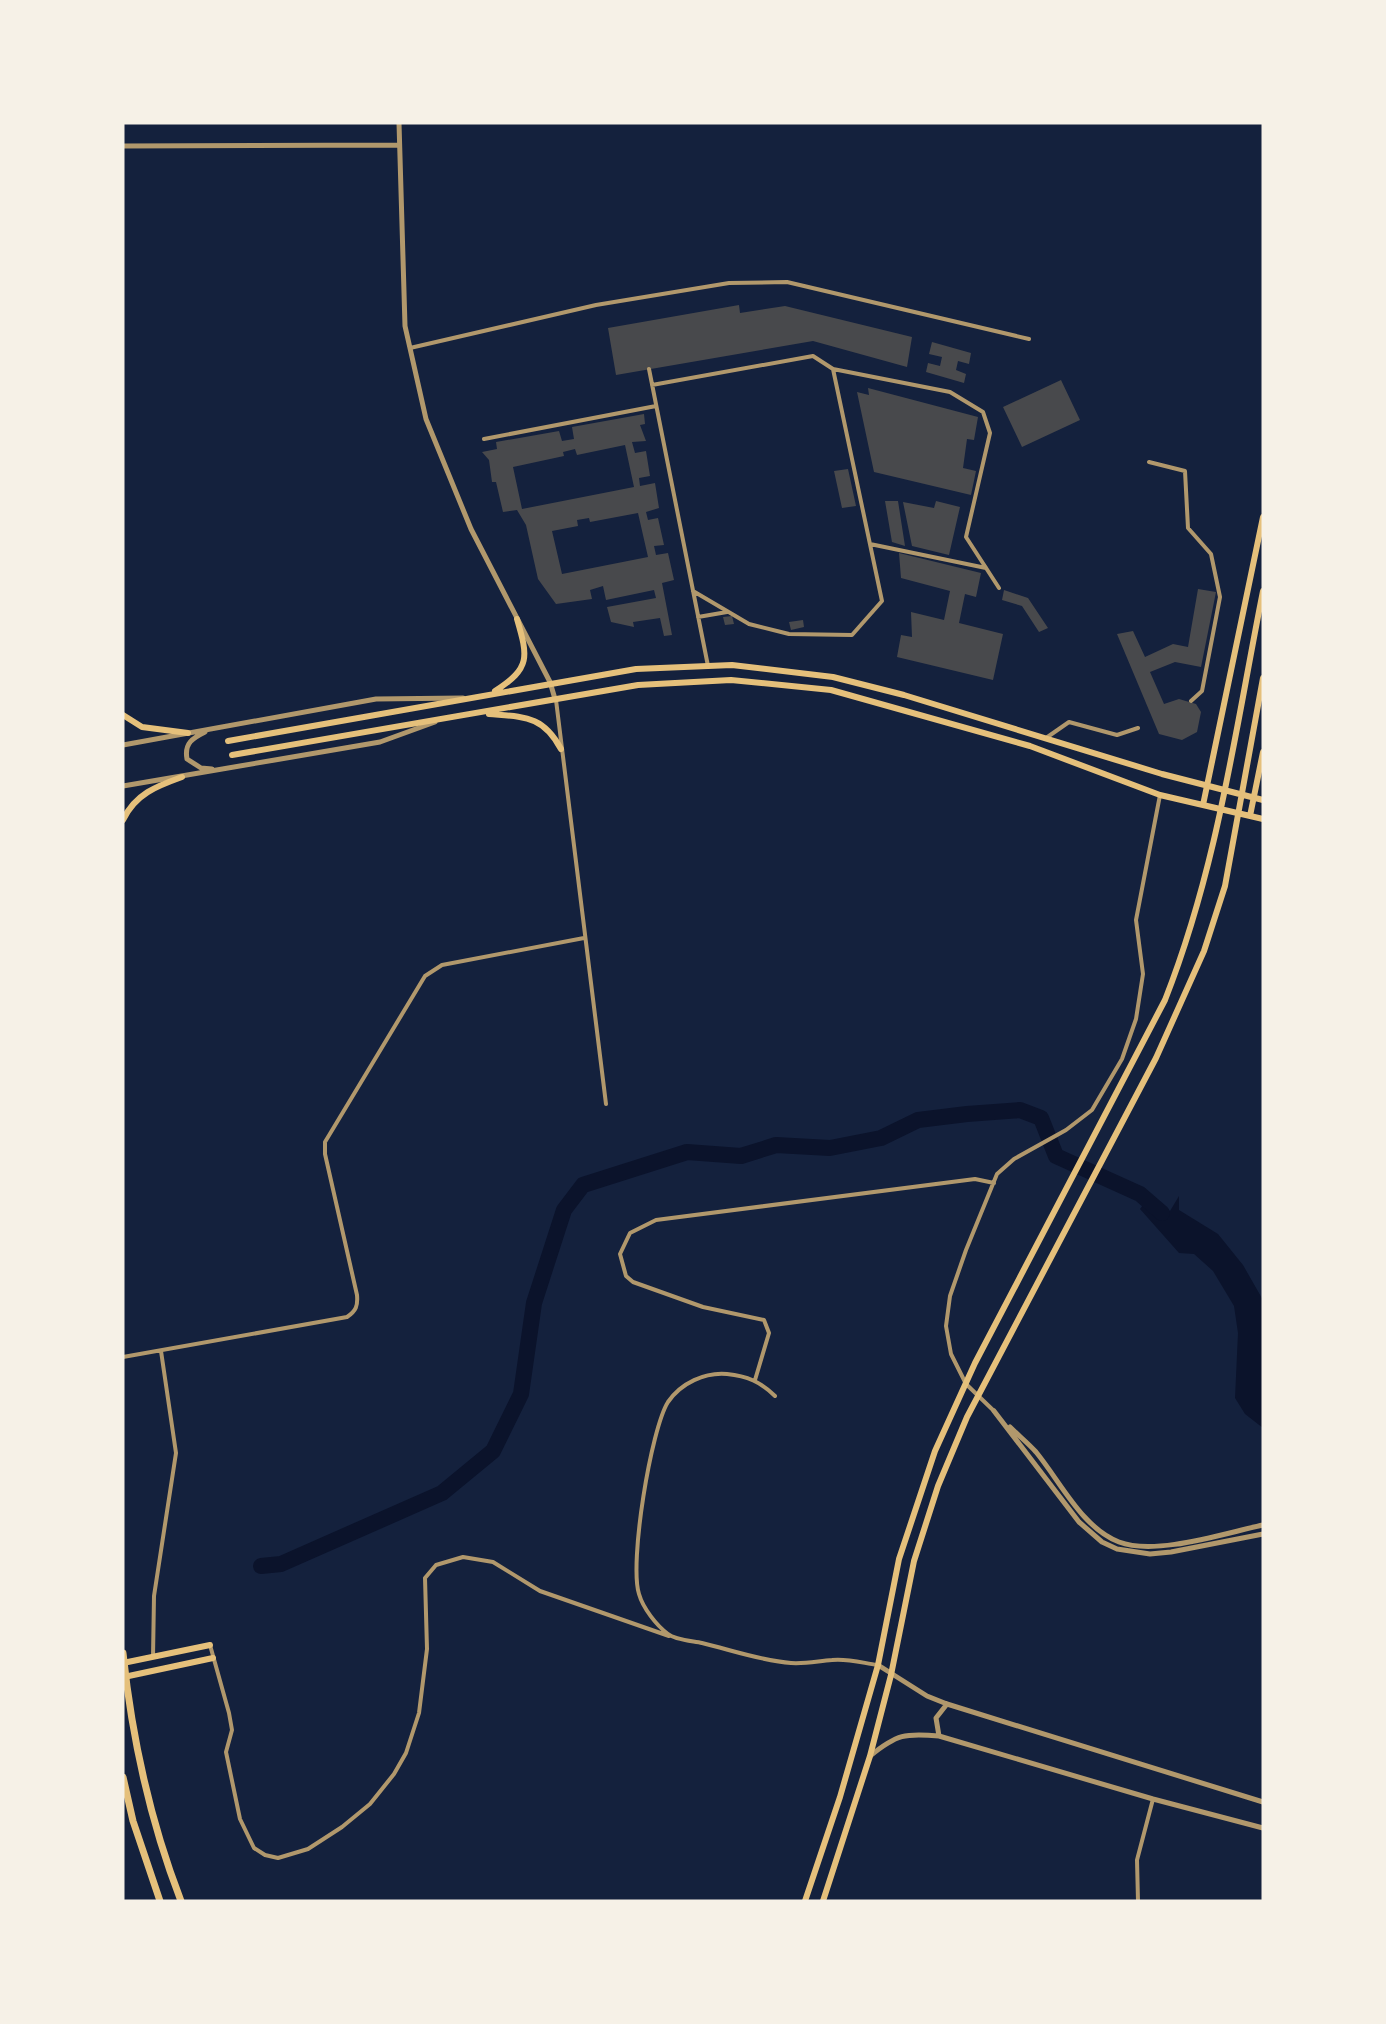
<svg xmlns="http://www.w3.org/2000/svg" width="1386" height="2024" font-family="Montserrat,sans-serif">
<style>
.water{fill:#0b132b}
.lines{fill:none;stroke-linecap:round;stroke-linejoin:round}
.river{stroke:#0b132b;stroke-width:16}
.building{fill:#48494c;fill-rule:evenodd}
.minor{stroke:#b1986c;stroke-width:4}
.tertiary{stroke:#b1986c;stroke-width:5}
.secondary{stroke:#e5c07b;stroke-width:6}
.primary{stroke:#e5c07b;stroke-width:6}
.trunk{stroke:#e5c07b;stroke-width:7}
</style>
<rect width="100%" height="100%" fill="#14213d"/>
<path class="water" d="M 1150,1195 L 1170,1211 L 1179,1196 L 1179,1210 L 1218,1234 L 1243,1265 L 1263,1300 L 1263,1428 L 1245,1414 L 1235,1398 L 1238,1333 L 1234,1306 L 1213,1271 L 1194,1254 L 1179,1253 L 1140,1209 Z"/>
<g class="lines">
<path class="river" d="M 261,1566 L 281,1564 L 442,1493 L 493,1451 L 521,1394 L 534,1303 L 564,1210 L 583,1185 L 687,1152 L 741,1156 L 776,1145 L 830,1148 L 881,1138 L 918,1120 L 967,1114 L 1020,1110 L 1041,1118 L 1056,1156 L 1140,1194 L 1162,1213"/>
</g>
<path class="building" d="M 739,305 L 740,313 L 785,306 L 912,337 L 907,367 L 813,341 L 616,375 L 608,328 Z
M 932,342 L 971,353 L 969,364 L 958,361 L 956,370 L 966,374 L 964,383 L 926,372 L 928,363 L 940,366 L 942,357 L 929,354 Z
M 1061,380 L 1080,420 L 1022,447 L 1003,407 Z
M 868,388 L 978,417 L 974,440 L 967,439 L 963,468 L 976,471 L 971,495 L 874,472 L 857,392 L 869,395 Z
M 644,414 L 645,424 L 640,425 L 646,441 L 632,442 L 635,453 L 646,451 L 650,476 L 639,478 L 640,486 L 655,483 L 659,508 L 646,512 L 648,520 L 658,518 L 664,545 L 654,546 L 656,555 L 668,553 L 674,580 L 662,583 L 672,635 L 664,636 L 660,618 L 633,622 L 634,627 L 611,622 L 607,607 L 656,598 L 654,590 L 606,600 L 603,586 L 590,590 L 592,599 L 556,604 L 538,579 L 526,525 L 517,510 L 503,512 L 496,482 L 492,482 L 489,460 L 482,452 L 497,449 L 496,442 L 559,431 L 562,441 L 574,439 L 572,427 ZM 625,445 L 634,487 L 522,509 L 513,467 L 564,456 L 563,452 L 575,449 L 577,455 ZM 638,513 L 648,557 L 562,574 L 552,531 L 578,526 L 577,520 L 589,518 L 590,522 Z
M 848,469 L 856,506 L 842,508 L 834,471 Z
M 885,501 L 898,501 L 905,546 L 892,542 Z
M 936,501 L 960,507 L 949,555 L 912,546 L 903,502 L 934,508 Z
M 899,553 L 981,573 L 976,597 L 965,594 L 959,623 L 1003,634 L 993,680 L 897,657 L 901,635 L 912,637 L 911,612 L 944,620 L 950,591 L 901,578 Z
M 1198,589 L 1216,592 L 1201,667 L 1175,662 L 1150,672 L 1164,704 L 1179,699 L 1196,704 L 1201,712 L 1197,732 L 1182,740 L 1159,734 L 1117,634 L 1133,631 L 1145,657 L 1173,644 L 1188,647 Z
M 1004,590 L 1028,598 L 1048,628 L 1039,632 L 1022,606 L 1002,600 Z
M 732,616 L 734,624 L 725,625 L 723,617 Z
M 803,620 L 804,627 L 791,630 L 789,622 Z"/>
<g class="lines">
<path class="minor" d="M 410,348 L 596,305 L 729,283 L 787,282 L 1029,339
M 649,369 L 708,666
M 833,369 L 950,392 L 983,412 L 990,433 L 966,537 L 999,588
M 652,385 L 813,356 L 833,369 L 882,601 L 852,635 L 789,634 L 749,624 L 693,591
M 484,439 L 656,406
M 1149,462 L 1185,471 L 1188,528 L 1211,554 L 1220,597 L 1202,691 L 1191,701
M 870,544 L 986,568
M 698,617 L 727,612
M 556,700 L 606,1104
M 1046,738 L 1069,722 L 1117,735 L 1138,728
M 123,1357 L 347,1317 C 356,1311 358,1306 357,1295 L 325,1154 L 325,1142 L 425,976 L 442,965 L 584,938
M 755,1380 L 769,1333 L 764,1320 L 703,1307 L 633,1282 L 626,1276 L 620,1254 L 630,1233 L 656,1220 L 975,1179 L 994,1183
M 775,1396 C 761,1382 747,1376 727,1374 C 705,1372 681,1383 668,1402 C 651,1429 629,1563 639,1594 C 643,1608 656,1625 668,1634 C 675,1640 693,1641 702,1643 C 731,1650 762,1661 791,1663 C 806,1664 818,1661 832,1660 C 846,1658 863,1663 877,1665
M 994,1411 L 966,1384 L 951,1354 L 946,1326 L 950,1296 L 966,1250 L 997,1174 L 1014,1159 L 1066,1130 L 1092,1110 L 1122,1059 L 1136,1019 L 1143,974 L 1136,920 L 1160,795
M 210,1645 L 229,1713 L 232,1730 L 226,1752 L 240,1819 L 254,1848 L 265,1855 L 278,1858 L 308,1849 L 342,1827 L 370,1804 L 394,1774 L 406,1753 L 419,1713 L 427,1649 L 425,1578 L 436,1565 L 463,1557 L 493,1562 L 540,1591 L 669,1636
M 153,1657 L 154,1596 L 176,1453 L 161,1351
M 1138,1901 L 1137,1860 L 1153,1799"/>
<path class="tertiary" d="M 399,123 L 405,326 L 426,419 L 471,529 L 550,682 L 555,699
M 123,146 L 399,145
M 205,732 C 193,738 184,743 187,759 L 201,768 L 212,769
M 123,745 L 376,699 L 463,698
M 123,786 L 380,742 L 435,722
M 994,1411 L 1079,1522 L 1102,1542 L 1117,1549 L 1150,1554 L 1171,1552 L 1263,1534
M 1010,1427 C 1018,1435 1028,1443 1036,1452 C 1060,1481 1082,1528 1119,1542 C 1156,1556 1225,1533 1263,1525
M 878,1665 L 927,1696 L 947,1704 L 1263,1802
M 939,1736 L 936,1718 L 947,1704
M 870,1756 C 897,1734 905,1733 939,1736 L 1153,1799 L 1263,1828"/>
<path class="secondary" d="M 123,715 L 142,727 L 188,733
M 123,820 C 135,794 157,786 182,777
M 123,1663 L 210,1645
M 124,1677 L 213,1658"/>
<path class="primary" d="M 495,691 C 531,668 528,657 517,619
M 489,714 C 524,717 543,715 561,749
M 228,741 L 636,669 L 732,665 L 833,677 L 904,695 L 1162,774 L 1263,800
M 232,755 L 638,685 L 731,680 L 831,690 L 1030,746 L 1160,795 L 1263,819
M 1203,805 L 1263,517
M 1250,816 L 1263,752
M 805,1901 L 840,1797 L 878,1665 L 899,1559 L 935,1451 L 975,1363 L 1165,1000 C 1218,865 1235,731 1263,591
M 823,1901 L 870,1756 L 891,1675 L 914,1561 L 938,1486 L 967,1417 L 1156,1058 L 1204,951 L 1225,886 L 1263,678"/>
<path class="trunk" d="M 123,1653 C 132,1738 150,1821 181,1901
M 123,1777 L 133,1821 L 160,1901"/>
</g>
<rect width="1386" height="2024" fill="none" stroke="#f6f1e7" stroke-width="249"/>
</svg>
